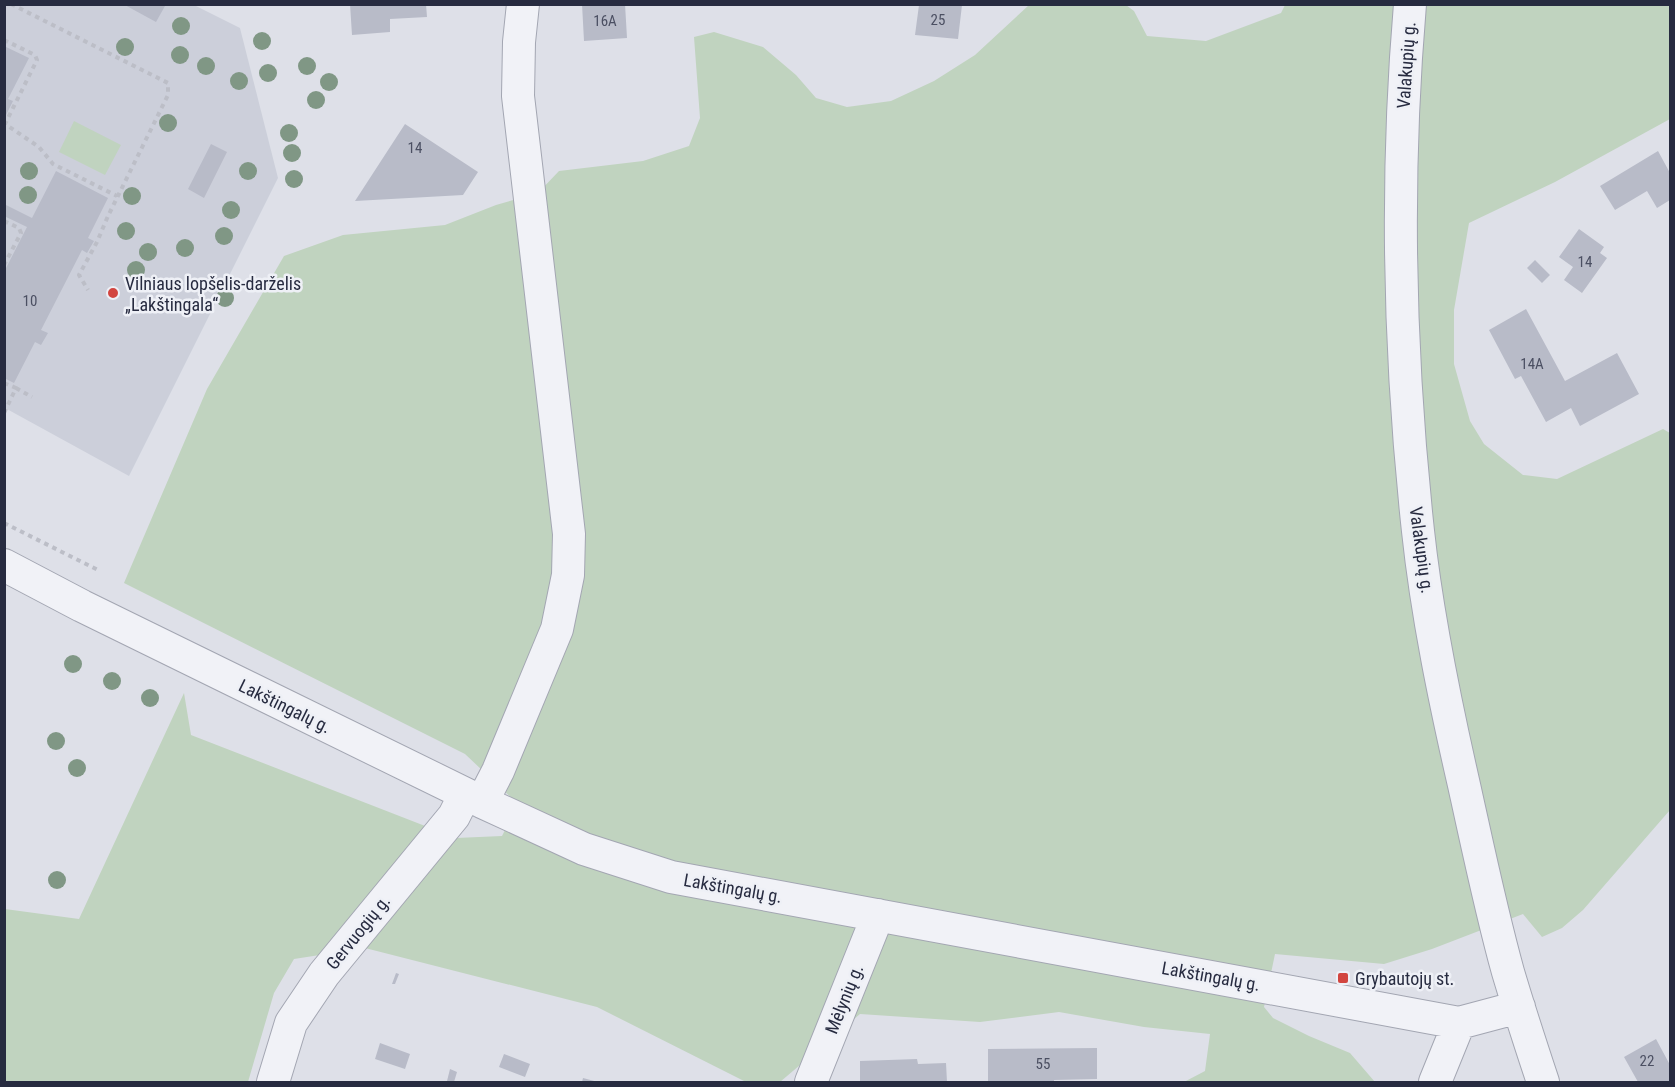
<svg xmlns="http://www.w3.org/2000/svg" width="1675" height="1087" font-family="'Roboto Condensed',sans-serif">
<style>
.built{fill:#cccfda}
.green{fill:#c0d3bf}
.building{fill:#b8bbc8}
.lines{fill:none;stroke-linecap:round;stroke-linejoin:round}
.street-casing{stroke:#a3a6b2;stroke-width:34}
.path{stroke:#bcbec7;stroke-width:4;stroke-dasharray:4.5 4.5;stroke-linecap:butt}
.street{stroke:#f1f2f7;stroke-width:32}
.tree{fill:#809785}
.poi-dot{fill:#d2453f;stroke:#eef0f6;stroke-width:2}
.labels{text-anchor:middle;dominant-baseline:central;stroke-width:5;stroke-linejoin:round;paint-order:stroke}
.number-label{font-size:15px;fill:#4b4f62}
.street-label{font-size:18px;fill:#272b40;stroke:#eef0f6}
.poi-label{font-size:18px;fill:#272b40;stroke:#eef0f6;text-anchor:start}
</style>
<rect width="100%" height="100%" fill="#dee0e8"/>
<path class="built" d="M 4,5 L 194,5 L 240,28 L 278,178 L 129,476 L 5,408 Z"/>
<path class="green" d="M 1029,5 L 1126,5 L 1134,11 L 1147,36 L 1206,41 L 1281,13 L 1285,5 L 1670,5 L 1670,119 L 1555,182 L 1469,223 L 1454,310 L 1454,364 L 1470,421 L 1484,444 L 1523,475 L 1557,479 L 1663,429 L 1670,433 L 1670,810 L 1583,910 L 1562,928 L 1542,937 L 1523,914 L 1432,949 L 1384,964 L 1275,954 L 1264,1007 L 1273,1018 L 1309,1036 L 1350,1053 L 1375,1082 L 1184,1082 L 1205,1071 L 1210,1034 L 1144,1027 L 1059,1012 L 980,1022 L 860,1014 L 780,1082 L 746,1082 L 597,1007 L 365,948 L 294,959 L 274,993 L 248,1082 L 5,1082 L 5,909 L 79,919 L 184,693 L 191,735 L 456,838 L 502,836 L 518,804 L 465,754 L 124,583 L 207,389 L 284,256 L 343,235 L 445,225 L 496,205 L 538,193 L 559,171 L 643,161 L 689,146 L 700,118 L 694,37 L 714,32 L 763,47 L 796,75 L 816,98 L 847,107 L 891,101 L 934,81 L 975,55 Z
M 74,121 L 121,145 L 105,175 L 59,152 Z"/>
<path class="building" d="M 123,4 L 161,4 L 165,6 L 156,22 Z
M 350,4 L 426,4 L 427,17 L 390,19 L 390,32 L 352,35 Z
M 582,4 L 625,4 L 627,38 L 584,41 Z
M 919,5 L 962,5 L 958,39 L 915,35 Z
M 4,46 L 29,58 L 8,99 L 13,101 L 6,115 L 4,114 Z
M 405,124 L 478,172 L 463,195 L 355,201 Z
M 211,144 L 227,152 L 204,198 L 188,189 Z
M 1658,151 L 1670,173 L 1670,200 L 1657,208 L 1647,191 L 1615,210 L 1600,186 Z
M 56,171 L 108,198 L 88,238 L 94,241 L 87,253 L 82,250 L 41,330 L 48,333 L 41,345 L 35,342 L 14,383 L 4,378 L 4,272 L 27,227 L 4,216 L 4,204 L 32,218 Z
M 1579,229 L 1604,247 L 1600,253 L 1607,258 L 1582,293 L 1564,280 L 1573,267 L 1559,257 Z
M 1535,260 L 1550,275 L 1542,283 L 1527,268 Z
M 1526,309 L 1565,381 L 1617,353 L 1639,394 L 1580,426 L 1571,408 L 1546,422 L 1521,376 L 1515,379 L 1489,330 Z
M 396,973 L 399,974 L 395,984 L 392,984 Z
M 1656,1039 L 1670,1065 L 1670,1082 L 1638,1082 L 1624,1057 Z
M 380,1043 L 410,1054 L 405,1069 L 375,1059 Z
M 1097,1048 L 1097,1079 L 1054,1080 L 1054,1082 L 988,1082 L 988,1049 Z
M 504,1054 L 530,1064 L 525,1077 L 499,1067 Z
M 917,1059 L 918,1064 L 946,1063 L 947,1082 L 860,1082 L 860,1061 Z
M 450,1069 L 457,1072 L 454,1082 L 447,1081 Z
M 583,1078 L 598,1082 L 582,1082 Z"/>
<g class="lines">
<g class="street-casing">
<path id="street" d="M 1410,4 C 1395,180 1399,356 1418,531 C 1427,616 1445,702 1464,785 C 1478,848 1491,911 1508,972 C 1519,1009 1531,1046 1543,1082
M 4,565 L 82,606 L 482,802 L 584,849 L 671,877 L 1459,1023 L 1519,1007
M 482,802 L 498,771 L 557,629 L 568,575 L 569,534 L 518,96 L 519,42 L 523,4
M 273,1082 L 291,1023 L 324,974 L 454,816 L 465,794
M 811,1082 L 878,915
M 1435,1082 L 1459,1023"/>
</g>
<path class="path" d="M 11,4 L 168,83 L 168,95 L 108,216 L 97,242 L 79,275 L 88,290
M 4,40 L 35,55 L 37,60 L 5,124 L 39,147 L 53,164 L 117,196
M 4,221 L 19,228 L 21,233 L 4,265
M 4,383 L 16,388 L 4,413
M 16,388 L 32,397
M 4,523 L 98,570"/>
<use href="#street" class="street"/>
</g>
<g class="tree">
<circle cx="181" cy="26" r="9"/>
<circle cx="262" cy="41" r="9"/>
<circle cx="125" cy="47" r="9"/>
<circle cx="180" cy="55" r="9"/>
<circle cx="206" cy="66" r="9"/>
<circle cx="307" cy="66" r="9"/>
<circle cx="268" cy="73" r="9"/>
<circle cx="239" cy="81" r="9"/>
<circle cx="329" cy="82" r="9"/>
<circle cx="316" cy="100" r="9"/>
<circle cx="168" cy="123" r="9"/>
<circle cx="289" cy="133" r="9"/>
<circle cx="292" cy="153" r="9"/>
<circle cx="29" cy="171" r="9"/>
<circle cx="248" cy="171" r="9"/>
<circle cx="294" cy="179" r="9"/>
<circle cx="28" cy="195" r="9"/>
<circle cx="132" cy="196" r="9"/>
<circle cx="231" cy="210" r="9"/>
<circle cx="126" cy="231" r="9"/>
<circle cx="224" cy="236" r="9"/>
<circle cx="185" cy="248" r="9"/>
<circle cx="148" cy="252" r="9"/>
<circle cx="136" cy="270" r="9"/>
<circle cx="225" cy="298" r="9"/>
<circle cx="73" cy="664" r="9"/>
<circle cx="112" cy="681" r="9"/>
<circle cx="150" cy="698" r="9"/>
<circle cx="56" cy="741" r="9"/>
<circle cx="77" cy="768" r="9"/>
<circle cx="57" cy="880" r="9"/>
</g>
<g class="poi-dot">
<circle cx="113" cy="293" r="6"/>
<rect x="1337" y="972" width="12" height="12" rx="3"/>
</g>
<g class="labels">
<g class="number-label">
<text x="938" y="20">25</text>
<text x="605" y="21">16A</text>
<text x="415" y="148">14</text>
<text x="1585" y="262">14</text>
<text x="30" y="301">10</text>
<text x="1532" y="364">14A</text>
<text x="1647" y="1061">22</text>
<text x="1043" y="1064">55</text>
</g>
<g class="street-label">
<text transform="translate(1406 65) rotate(-86)">Valakupių g.</text>
<text transform="translate(1422 550) rotate(82)">Valakupių g.</text>
<text transform="translate(285 706) rotate(26)">Lakštingalų g.</text>
<text transform="translate(733 888) rotate(10)">Lakštingalų g.</text>
<text transform="translate(358 932) rotate(-51)">Gervuogių g.</text>
<text transform="translate(1211 976) rotate(10)">Lakštingalų g.</text>
<text transform="translate(844 999) rotate(-68)">Mėlynių g.</text>
</g>
<g class="poi-label">
<text x="125" y="283">Vilniaus lopšelis-darželis<tspan x="125" dy="21">„Lakštingala“</tspan></text>
<text x="1355" y="978">Grybautojų st.</text>
</g>
</g>
<rect width="1675" height="1087" fill="none" stroke="#272b40" stroke-width="12"/>
</svg>
